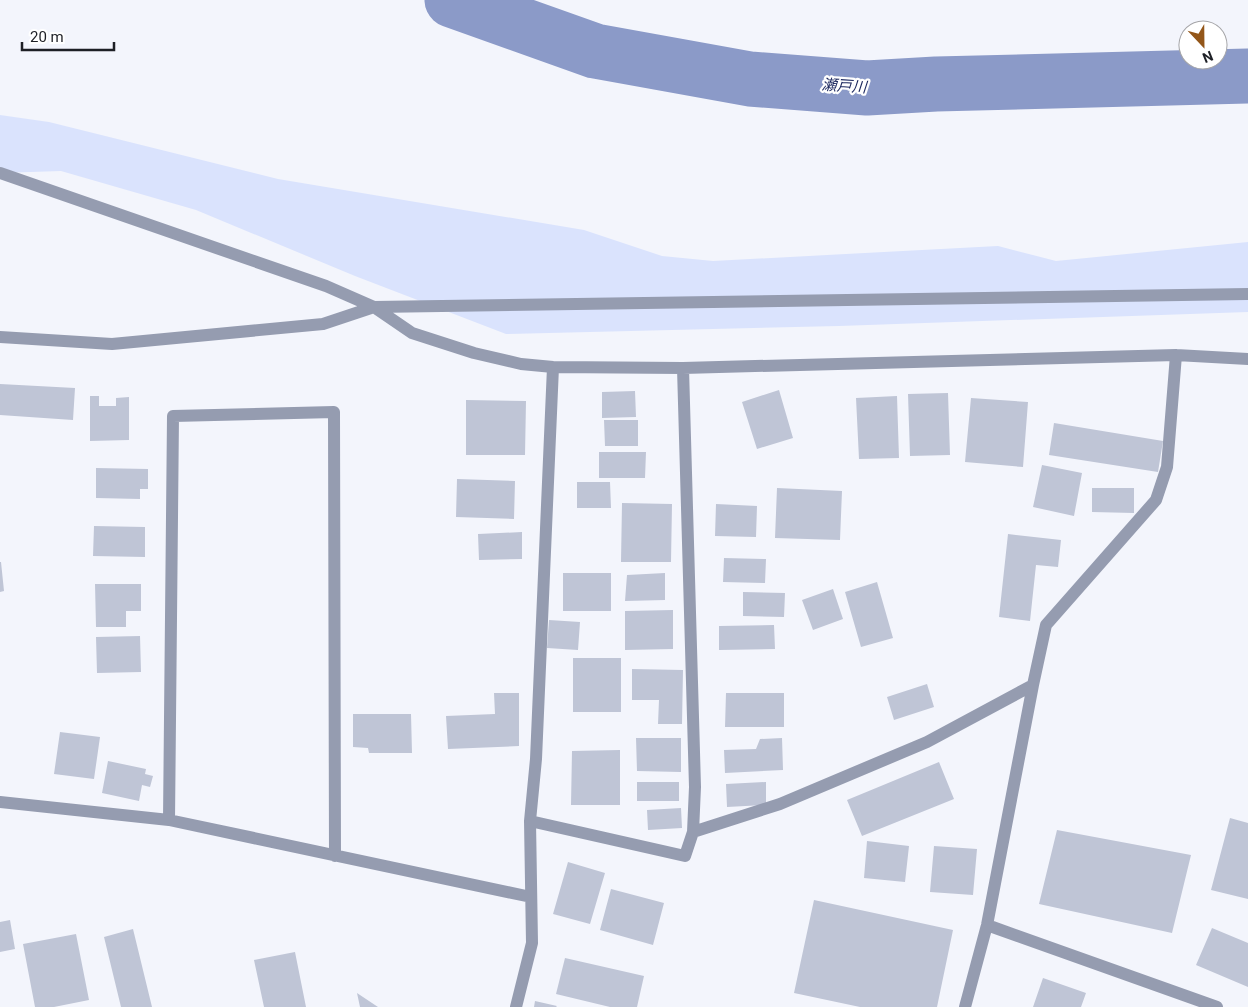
<svg xmlns="http://www.w3.org/2000/svg" width="1248" height="1007" font-family="Roboto,'Noto Sans JP',sans-serif">
<style>
.green{fill:#dae3fd}
.lines{fill:none;stroke-linecap:round;stroke-linejoin:round}
.river{stroke:#8b9ac8;stroke-width:55}
.building{fill:#bfc5d6}
.minor{stroke:#959cb0;stroke-width:12}
.labels{text-anchor:middle;dominant-baseline:central;stroke-width:4.5;stroke-linejoin:round;paint-order:stroke}
.water-label{font-size:15px;font-style:italic;fill:#19255c;stroke:#fff}
</style>
<rect width="100%" height="100%" fill="#f3f5fc"/>
<path class="green" d="M 0,115 L 49,122 L 278,179 L 584,230 L 662,256 L 713,261 L 998,246 L 1056,261 L 1248,242 L 1248,312 L 839,326 L 506,334 L 355,276 L 196,210 L 61,171 L 0,173 Z"/>
<g class="lines">
<path class="river" d="M 452,0 L 595,51 L 750,79 L 867,88 L 936,84 L 1248,76"/>
</g>
<path class="building" d="M 0,384 L 75,388 L 73,420 L 0,415 Z
M 779,390 L 793,438 L 757,449 L 742,402 Z
M 635,391 L 636,417 L 602,418 L 602,392 Z
M 948,393 L 950,455 L 910,456 L 908,394 Z
M 90,396 L 99,396 L 99,406 L 116,406 L 116,398 L 129,397 L 129,440 L 90,441 Z
M 897,396 L 899,458 L 859,459 L 856,398 Z
M 971,398 L 1028,402 L 1023,467 L 965,462 Z
M 466,400 L 526,401 L 525,455 L 466,455 Z
M 604,420 L 638,420 L 638,446 L 605,446 Z
M 1054,423 L 1163,441 L 1158,472 L 1049,455 Z
M 599,452 L 646,452 L 645,478 L 599,478 Z
M 1042,465 L 1082,473 L 1074,516 L 1033,507 Z
M 96,468 L 148,469 L 148,489 L 140,489 L 140,499 L 96,498 Z
M 457,479 L 515,481 L 514,519 L 456,517 Z
M 577,482 L 610,482 L 611,508 L 577,508 Z
M 777,488 L 842,491 L 840,540 L 775,538 Z
M 1092,488 L 1134,488 L 1134,513 L 1092,512 Z
M 622,503 L 672,504 L 671,562 L 621,562 Z
M 716,504 L 757,506 L 756,537 L 715,536 Z
M 94,526 L 145,527 L 145,557 L 93,556 Z
M 522,532 L 522,559 L 479,560 L 478,534 Z
M 1008,534 L 1061,540 L 1058,567 L 1036,565 L 1030,621 L 999,617 Z
M 724,558 L 766,559 L 765,583 L 723,582 Z
M 0,562 L 1,562 L 4,591 L 0,592 Z
M 563,573 L 611,573 L 611,611 L 563,611 Z
M 665,573 L 665,600 L 625,601 L 627,575 Z
M 877,582 L 893,638 L 861,647 L 845,592 Z
M 95,584 L 141,584 L 141,611 L 126,611 L 126,627 L 96,627 Z
M 833,589 L 843,619 L 813,630 L 802,600 Z
M 743,592 L 785,593 L 784,617 L 743,616 Z
M 673,610 L 673,649 L 625,650 L 625,611 Z
M 549,620 L 580,622 L 578,650 L 547,648 Z
M 774,625 L 775,649 L 719,650 L 719,626 Z
M 140,636 L 141,672 L 97,673 L 96,637 Z
M 573,658 L 621,658 L 621,712 L 573,712 Z
M 632,669 L 683,670 L 682,724 L 658,724 L 659,700 L 632,700 Z
M 927,684 L 934,707 L 894,720 L 887,697 Z
M 494,693 L 519,693 L 519,746 L 448,749 L 446,716 L 495,714 Z
M 726,693 L 784,693 L 784,727 L 725,727 Z
M 353,714 L 411,714 L 412,753 L 369,753 L 368,748 L 353,747 Z
M 60,732 L 100,737 L 94,779 L 54,774 Z
M 636,738 L 681,738 L 681,772 L 637,771 Z
M 782,738 L 783,770 L 725,773 L 724,750 L 756,749 L 760,739 Z
M 620,750 L 620,805 L 571,805 L 572,751 Z
M 108,761 L 146,769 L 145,774 L 153,776 L 150,787 L 142,785 L 139,801 L 102,793 Z
M 939,762 L 954,799 L 862,836 L 847,800 Z
M 637,782 L 679,782 L 679,801 L 637,801 Z
M 766,782 L 766,805 L 727,807 L 726,784 Z
M 681,808 L 682,828 L 648,830 L 647,810 Z
M 1230,818 L 1248,823 L 1248,899 L 1211,890 Z
M 1057,830 L 1191,855 L 1172,933 L 1039,904 Z
M 867,841 L 909,846 L 905,882 L 864,878 Z
M 934,846 L 977,849 L 973,895 L 930,892 Z
M 568,862 L 605,873 L 590,924 L 553,914 Z
M 611,889 L 664,903 L 653,945 L 600,930 Z
M 814,900 L 953,930 L 937,1007 L 860,1007 L 794,993 Z
M 10,920 L 15,949 L 0,952 L 0,922 Z
M 1212,928 L 1248,943 L 1248,987 L 1196,965 Z
M 133,929 L 152,1007 L 121,1007 L 104,937 Z
M 76,934 L 89,1000 L 54,1007 L 35,1007 L 23,944 Z
M 295,952 L 306,1007 L 264,1007 L 254,960 Z
M 565,958 L 644,976 L 637,1007 L 610,1007 L 556,994 Z
M 1043,978 L 1086,993 L 1081,1007 L 1033,1007 Z
M 357,993 L 378,1007 L 360,1007 Z
M 535,1001 L 557,1006 L 556,1007 L 534,1007 Z"/>
<g class="lines">
<path class="minor" d="M 0,173 L 326,286 L 374,307 L 412,333 L 474,353 L 521,364 L 553,367 L 683,368 L 1176,355 L 1248,359
M 0,337 L 112,344 L 323,324 L 374,307 L 1248,294
M 0,802 L 169,820 L 531,897
M 169,820 L 173,416 L 334,412 L 335,856
M 530,821 L 685,856 L 693,832 L 695,787 L 683,368
M 693,832 L 780,804 L 927,742 L 1033,685
M 987,925 L 1217,1007
M 516,1007 L 532,943 L 530,821 L 536,759 L 553,367
M 965,1007 L 987,925 L 1033,685 L 1046,625 L 1156,500 L 1167,467 L 1176,355"/>
</g>
<g class="labels">
<g class="water-label">
<text transform="translate(844 86) rotate(4)">瀬戸川</text>
</g>
</g>
<g transform="translate(1203 45) rotate(158)"><circle r="24" fill="#ffffff" stroke="#a5a5a8"/>
<path d="M0-4L9 19L0 12L-9 19Z" fill="#935619"/>
<text y="-8" font-size="14" font-weight="bold" text-anchor="middle" fill="#1d1f25">N</text>
</g>
<path d="M22 42v8h92v-8" fill="none" stroke="#1d1f25" stroke-width="2.5"/>
<text x="30" y="42" font-size="15" fill="#1d1f25" stroke="#ffffff" stroke-width="4" paint-order="stroke">20 m</text>
</svg>
